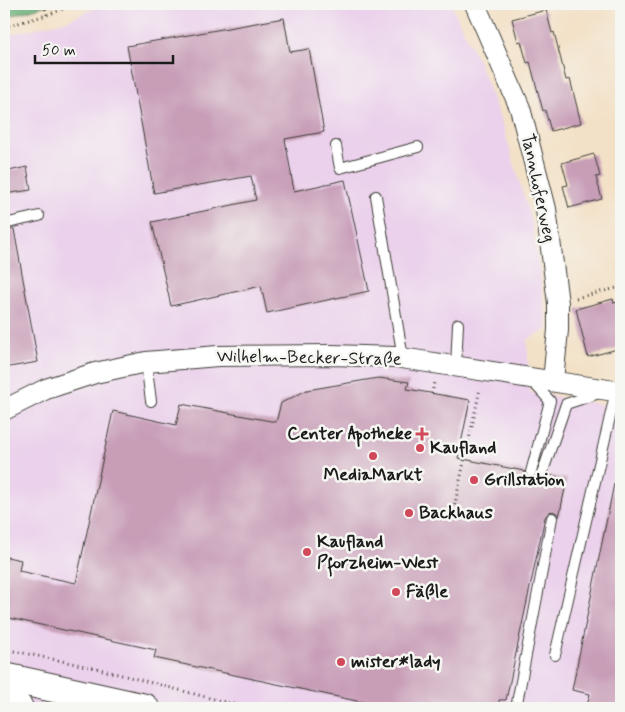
<svg xmlns="http://www.w3.org/2000/svg" width="625" height="712" font-family="Mynerve,sans-serif">
<style>
.built{fill:#ebd1eb}
.forest{fill:#66ae74;stroke:#416548}
.building{fill:#c89eb7}
.lines{fill:none;stroke-linecap:round;stroke-linejoin:round}
.lane-casing{stroke:#3c3a36;stroke-width:12}
.street-casing{stroke:#3c3a36;stroke-width:22}
.primary-casing{stroke:#3c3a36;stroke-width:30}
.path{stroke:#3c3a36;stroke-width:3;stroke-dasharray:1 4;stroke-linecap:butt}
.lane{stroke:#fff;stroke-width:10}
.street{stroke:#fff;stroke-width:20}
.primary{stroke:#fff;stroke-width:28}
.poi-dot{fill:#d1495b;stroke:#f6f6f2;stroke-width:2}
.labels{text-anchor:middle;dominant-baseline:central;stroke-width:5;stroke-linejoin:round;paint-order:stroke}
.street-label{font-size:18px;fill:#1c1c1c;stroke:#f6f6f2}
.poi-label{font-size:18px;font-weight:bold;fill:#1c1c1c;stroke:#f6f6f2;text-anchor:start}
</style>
<rect width="100%" height="100%" fill="#f6f6f2"/>
<filter id="ink" filterUnits="userSpaceOnUse"><feTurbulence type="fractalNoise" baseFrequency=".02" numOctaves="2"/><feDisplacementMap in="SourceGraphic" scale="10" xChannelSelector="R" yChannelSelector="G"/><feConvolveMatrix kernelMatrix="1 2 1 2 8 2 1 2 1" color-interpolation-filters="sRGB"/></filter>
<filter id="wash" filterUnits="userSpaceOnUse"><feTurbulence type="fractalNoise" baseFrequency=".0096" numOctaves="4" result="noise"/><feDisplacementMap in="SourceGraphic" scale="20" xChannelSelector="R" yChannelSelector="G"/><feGaussianBlur stdDeviation="1.12" result="paint"/><feColorMatrix in="noise" values="0 0 0 0 0 0 0 0 0 0 0 0 0 0 0 0 0 1.4 0 .05"/><feComposite in="paint" operator="in"/></filter>
<g filter="url(#wash)">
<rect width="100%" height="100%" fill="#f3e1c7"/>
<path class="built" d="M 105,4 L 451,4 L 479,63 L 503,126 L 532,224 L 548,329 L 527,340 L 530,392 L 621,408 L 621,708 L 4,708 L 4,36 L 68,20 Z"/>
<path class="forest" d="M 4,4 L 50,4 L 4,18 Z"/>
<g id="blocks">
<path class="building" d="M 546,10 L 552,33 L 554,32 L 566,80 L 570,79 L 581,123 L 551,131 L 545,110 L 543,111 L 530,62 L 527,63 L 521,41 L 518,42 L 512,19 Z
M 284,18 L 290,52 L 309,49 L 324,132 L 285,139 L 294,191 L 345,180 L 369,291 L 267,313 L 261,286 L 171,306 L 152,222 L 256,200 L 251,176 L 154,193 L 127,46 Z
M 594,154 L 600,176 L 596,177 L 602,199 L 569,208 L 563,186 L 568,185 L 562,163 Z
M 27,167 L 31,190 L 4,194 L 4,172 Z
M 14,229 L 38,362 L 4,368 L 4,231 Z
M 613,299 L 614,303 L 621,301 L 621,348 L 588,357 L 576,309 Z
M 378,378 L 409,382 L 407,389 L 470,400 L 458,458 L 524,471 L 526,476 L 530,479 L 536,477 L 539,480 L 543,481 L 549,475 L 567,479 L 559,517 L 557,513 L 553,511 L 549,512 L 545,517 L 506,700 L 499,700 L 499,708 L 390,708 L 154,658 L 156,650 L 4,617 L 4,568 L 7,557 L 21,560 L 19,571 L 76,583 L 113,411 L 176,425 L 181,404 L 276,422 L 281,403 L 307,390 Z
M 614,484 L 621,484 L 621,708 L 601,708 L 587,705 L 590,694 L 572,690 Z"/>
</g>
</g>
<g filter="url(#ink)">
<use href="#blocks" fill-opacity="0" stroke="#3c3a36" stroke-width="1"/>
<g class="lines">
<g class="lane-casing">
<path id="lane" d="M 336,146 L 340,168 L 418,147
M 376,196 L 403,358
M 4,224 L 39,216
M 146,362 L 151,401
M 456,367 L 458,324
M 531,472 L 550,401 L 531,380
M 542,474 L 566,404 L 599,393
M 555,655 L 616,391
M 516,708 L 552,518"/>
</g>
<g class="street-casing">
<path id="street" d="M 475,4 L 520,108 L 546,209 L 558,303 L 558,330 L 553,381
M 4,410 L 46,389 L 95,373 L 146,362 L 218,356 L 331,355 L 395,357 L 621,392"/>
</g>
<g class="primary-casing">
<path id="primary" d="M 4,677 L 145,708
M 4,705 L 19,708"/>
</g>
<path class="path" d="M 44,4 L 47,15
M 4,27 L 47,15 L 77,4
M 576,298 L 621,287
M 432,394 L 434,382
M 447,507 L 454,508 L 480,389
M 4,649 L 95,668 L 248,708"/>
<use href="#lane" class="lane"/>
<use href="#street" class="street"/>
<use href="#primary" class="primary"/>
</g>
</g>
<g class="poi-dot">
<path d="M419.5 426.5h5v5h5v5h-5v5h-5v-5h-5v-5h5z"/>
<circle cx="420" cy="448" r="5"/>
<circle cx="373" cy="456" r="5"/>
<circle cx="474" cy="480" r="5"/>
<circle cx="409" cy="513" r="5"/>
<circle cx="307" cy="552" r="5"/>
<circle cx="396" cy="592" r="5"/>
<circle cx="341" cy="662" r="5"/>
</g>
<g class="labels">
<g class="street-label">
<text transform="translate(538 188) rotate(78)">Tannhoferweg</text>
<text transform="translate(309 358) rotate(1)">Wilhelm-Becker-Straße</text>
</g>
<g class="poi-label">
<text x="412" y="434" text-anchor="end">Center Apotheke</text>
<text x="430" y="448">Kaufland</text>
<text x="373" y="475" text-anchor="middle">MediaMarkt</text>
<text x="484" y="480">Grillstation</text>
<text x="419" y="513">Backhaus</text>
<text x="317" y="542">Kaufland<tspan x="317" dy="21">Pforzheim-West</tspan></text>
<text x="406" y="592">Fäßle</text>
<text x="351" y="662">mister*lady</text>
</g>
</g>
<rect width="625" height="712" fill="none" stroke="#f6f6f2" stroke-width="20"/>
<path d="M35 55v8h138v-8" fill="none" stroke="#1c1c1c" stroke-width="2.5"/>
<text x="42" y="55" font-size="15" fill="#1c1c1c" stroke="#f6f6f2" stroke-width="4" paint-order="stroke">50 m</text>
</svg>
